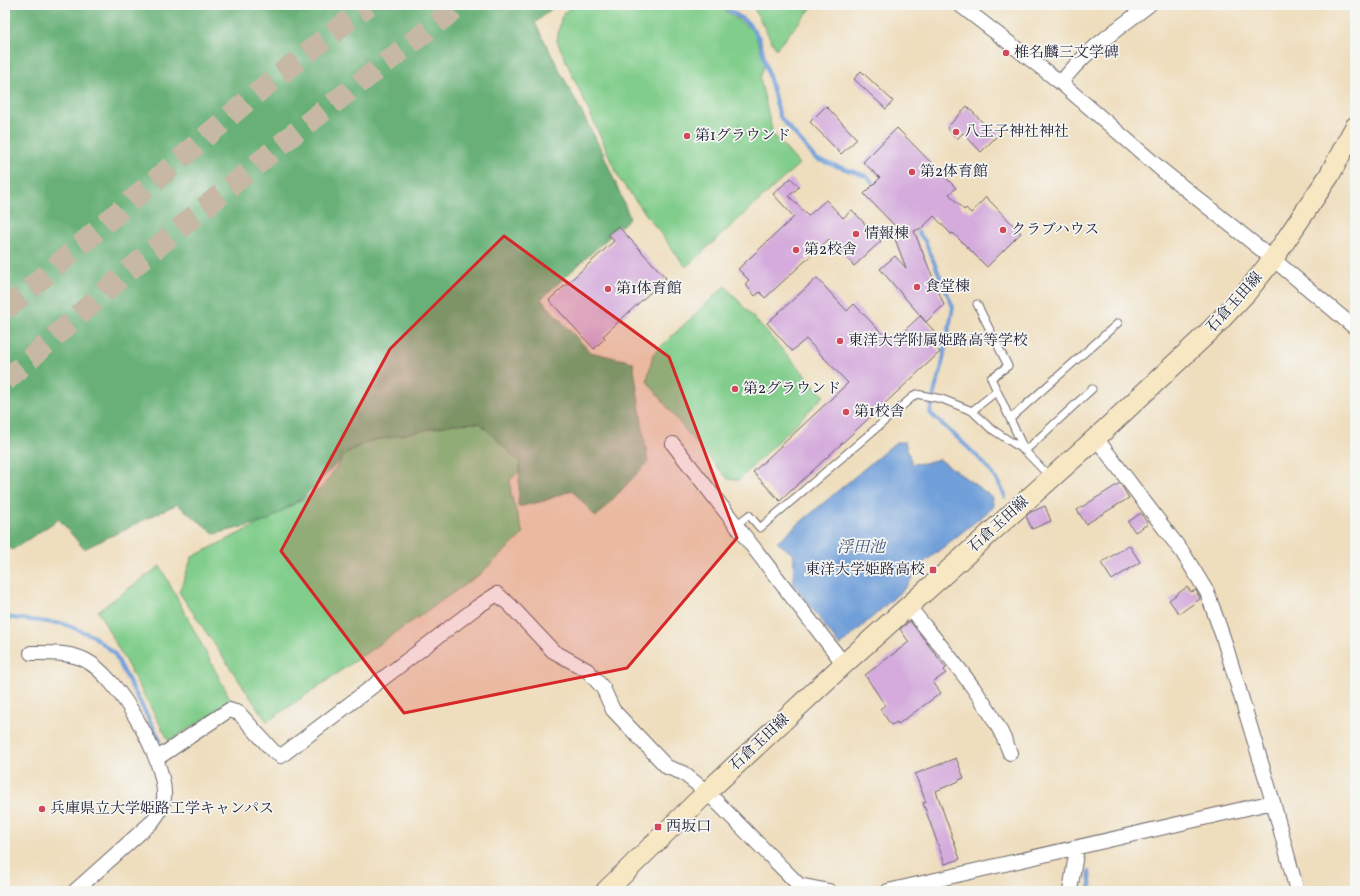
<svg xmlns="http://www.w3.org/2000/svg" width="1360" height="896" font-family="Vollkorn,'Noto Serif JP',serif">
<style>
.green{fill:#81cd8b;stroke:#527863}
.forest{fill:#68b077;stroke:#456959}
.water{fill:#6f9fd9;stroke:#48608a}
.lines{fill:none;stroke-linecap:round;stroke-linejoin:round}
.stream{stroke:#6f9fd9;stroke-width:4}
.building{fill:#d4abdc}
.motorway-tunnel{stroke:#c6b8a4;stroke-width:22;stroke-dasharray:22 11;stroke-linecap:butt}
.service-casing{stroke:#6a6469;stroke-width:9}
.minor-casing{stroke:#6a6469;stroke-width:16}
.secondary-casing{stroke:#6a6469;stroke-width:22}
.service{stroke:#fff;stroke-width:7}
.minor{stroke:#fff;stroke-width:14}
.secondary{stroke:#f7e8c3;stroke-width:20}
.marked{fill:#d62828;fill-opacity:0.2;stroke:#d62828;stroke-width:3;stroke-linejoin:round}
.poi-dot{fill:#d1495b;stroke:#f6f6f2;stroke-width:1.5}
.labels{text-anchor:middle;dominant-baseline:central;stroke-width:3.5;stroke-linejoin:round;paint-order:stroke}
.poi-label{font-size:15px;fill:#22223b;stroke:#f6f6f2;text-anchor:start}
.street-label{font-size:15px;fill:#22223b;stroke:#f6f6f2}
.water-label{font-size:16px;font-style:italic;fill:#41547a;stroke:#f6f6f2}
</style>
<rect width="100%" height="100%" fill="#f6f6f2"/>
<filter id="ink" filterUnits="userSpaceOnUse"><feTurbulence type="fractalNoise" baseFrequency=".025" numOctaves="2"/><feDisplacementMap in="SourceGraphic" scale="8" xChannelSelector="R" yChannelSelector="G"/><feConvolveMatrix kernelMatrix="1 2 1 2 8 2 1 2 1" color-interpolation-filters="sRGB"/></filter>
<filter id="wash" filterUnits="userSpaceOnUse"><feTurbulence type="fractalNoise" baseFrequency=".012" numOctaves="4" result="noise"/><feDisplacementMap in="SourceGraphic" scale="16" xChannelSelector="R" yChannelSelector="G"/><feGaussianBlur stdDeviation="0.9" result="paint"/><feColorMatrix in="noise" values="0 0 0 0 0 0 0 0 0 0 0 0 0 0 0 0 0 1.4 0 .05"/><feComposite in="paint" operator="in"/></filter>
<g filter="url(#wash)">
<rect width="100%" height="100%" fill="#efdebe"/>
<path class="green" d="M 571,5 L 717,5 L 754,31 L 765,63 L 760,78 L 773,134 L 799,164 L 686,267 L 620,180 L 557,41 L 561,18 Z
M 752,5 L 814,5 L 776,49 Z
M 725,286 L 824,396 L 739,480 L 728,479 L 690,436 L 647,381 L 653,354 Z
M 476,417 L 526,465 L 510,480 L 511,495 L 523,534 L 480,574 L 267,722 L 179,592 L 192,557 L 268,519 L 322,488 L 345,454 L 371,439 Z
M 160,566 L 232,702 L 169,741 L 98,611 Z"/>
<path class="forest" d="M 5,5 L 556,5 L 535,23 L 603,153 L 630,218 L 541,299 L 590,352 L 633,362 L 648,462 L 596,517 L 572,490 L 544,501 L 518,507 L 520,463 L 480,423 L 454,424 L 367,442 L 348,452 L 305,496 L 267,521 L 215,534 L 177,504 L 84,549 L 59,519 L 12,550 L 5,542 Z"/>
<path class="water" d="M 896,442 L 905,442 L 912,464 L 925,463 L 939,459 L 991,496 L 994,507 L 922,564 L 906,587 L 840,646 L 793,583 L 794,555 L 777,542 Z"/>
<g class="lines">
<path class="stream" d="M 722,5 L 748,23 L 759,38 L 780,117 L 816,159 L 866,176 L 877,187
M 918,232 L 925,241 L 953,307 L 941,370 L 935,389 L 930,413 C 953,435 997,468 1005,497
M 5,617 L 64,624 L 93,636 L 114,653 L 160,740
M 1089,872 L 1091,891"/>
</g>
<g id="blocks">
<path class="building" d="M 861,71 L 893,101 L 886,109 L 854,79 Z
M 826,106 L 857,139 L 841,154 L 810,122 Z
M 967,106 L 987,127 L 990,123 L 1000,133 L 981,152 L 963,133 L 957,139 L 947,128 Z
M 897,128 L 956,188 L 949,194 L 964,210 L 966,208 L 971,213 L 986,197 L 1021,233 L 987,267 L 953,233 L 951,234 L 934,216 L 922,228 L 914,231 L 944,305 L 926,322 L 880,269 L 895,256 L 906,268 L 892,231 L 897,228 L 864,194 L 880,178 L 863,162 Z
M 791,178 L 799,187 L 789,196 L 808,216 L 826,200 L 843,218 L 852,210 L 881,241 L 854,266 L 829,239 L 765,298 L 760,292 L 755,296 L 745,284 L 749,280 L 738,269 L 794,217 L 773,194 Z
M 618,226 L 666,278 L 603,336 L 605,338 L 594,349 L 549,300 L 614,241 L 608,234 Z
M 817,278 L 847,311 L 854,304 L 891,343 L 920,316 L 941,338 L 934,345 L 940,352 L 780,501 L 753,472 L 848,383 L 806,339 L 792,351 L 767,323 Z
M 1120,483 L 1129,498 L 1086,524 L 1077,510 Z
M 1045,506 L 1051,521 L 1032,529 L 1026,516 L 1031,512 Z
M 1141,513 L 1148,524 L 1135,532 L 1128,522 Z
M 1129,545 L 1140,562 L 1112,580 L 1101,563 Z
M 1187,587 L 1191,592 L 1196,590 L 1200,599 L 1179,614 L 1169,600 Z
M 910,621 L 946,668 L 944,670 L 946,673 L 933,682 L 941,693 L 898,724 L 897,722 L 891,725 L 880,709 L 885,705 L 865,675 L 909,642 L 900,629 Z
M 956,758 L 964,778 L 959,780 L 959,781 L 936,791 L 960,859 L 945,864 L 923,803 L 926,802 L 915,774 Z"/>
</g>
</g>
<g filter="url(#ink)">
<use href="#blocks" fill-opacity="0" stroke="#6a6469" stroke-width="1"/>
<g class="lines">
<path class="motorway-tunnel" d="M 5,310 L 254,95 L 368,5
M 5,381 L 128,271 L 290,137 L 460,5"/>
<g class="service-casing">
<path id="service" d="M 977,304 L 1008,366 L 991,378 L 1025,451 L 1092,389
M 972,411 L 997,391
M 1010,419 L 1118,323
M 736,525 L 749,515 L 760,528 L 916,394 L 942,399 L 972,411 L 990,428 L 1025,451 L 1051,478"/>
</g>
<g class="minor-casing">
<path id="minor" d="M 960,5 L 1061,83 L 1163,171 L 1273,259 L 1355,328
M 1061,83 C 1083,52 1118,29 1149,5
M 1096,438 L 1183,553 L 1207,592 L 1223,637 L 1273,802 L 1297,891
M 673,444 L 844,664
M 909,607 C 942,648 993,705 1010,753
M 31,653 C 48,653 69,652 85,660 C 118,676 167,761 164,798 C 163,808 157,815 152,822 L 75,891
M 156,759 L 229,710 L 239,713 L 273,751 L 281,756 L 477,607 L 497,594 L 510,605 L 553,651 L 587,670 L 603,688 L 613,710 L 667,767 L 683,773 L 707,792 L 799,885 L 829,891
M 888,891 L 1273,802
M 1070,891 L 1077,848"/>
</g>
<g class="secondary-casing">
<path id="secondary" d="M 606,891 L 707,792 L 844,664 L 1096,438 L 1211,330 L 1246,293 L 1273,259 L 1329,176 L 1355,127"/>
</g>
<use href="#service" class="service"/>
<use href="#minor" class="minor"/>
<use href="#secondary" class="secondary"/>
</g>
</g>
<path class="marked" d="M 504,236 L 669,357 L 737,538 L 627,668 L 404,713 L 281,551 L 390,349 Z"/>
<g class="poi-dot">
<circle cx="1006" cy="53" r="4"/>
<circle cx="956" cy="132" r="4"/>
<circle cx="687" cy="136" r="4"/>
<circle cx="912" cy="172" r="4"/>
<circle cx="1003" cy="230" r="4"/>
<circle cx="856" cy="234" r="4"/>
<circle cx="796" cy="250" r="4"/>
<circle cx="917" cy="287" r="4"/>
<circle cx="608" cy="289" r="4"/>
<circle cx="840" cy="341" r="4"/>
<circle cx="735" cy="389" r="4"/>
<circle cx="846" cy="412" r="4"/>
<rect x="929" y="566" width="8" height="8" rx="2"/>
<circle cx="42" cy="809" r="4"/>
<rect x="654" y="823" width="8" height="8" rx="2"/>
</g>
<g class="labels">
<g class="poi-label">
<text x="1014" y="53">椎名麟三文学碑</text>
<text x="964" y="132">八王子神社神社</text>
<text x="695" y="136">第1グラウンド</text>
<text x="920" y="172">第2体育館</text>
<text x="1011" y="230">クラブハウス</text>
<text x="864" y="234">情報棟</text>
<text x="804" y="250">第2校舎</text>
<text x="925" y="287">食堂棟</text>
<text x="616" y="289">第1体育館</text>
<text x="848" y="341">東洋大学附属姫路高等学校</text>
<text x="743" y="389">第2グラウンド</text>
<text x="854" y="412">第1校舎</text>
<text x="925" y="570" text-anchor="end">東洋大学姫路高校</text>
<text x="50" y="809">兵庫県立大学姫路工学キャンパス</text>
<text x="666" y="827">西坂口</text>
</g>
<g class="street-label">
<text transform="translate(1235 303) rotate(-48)">石倉玉田線</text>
<text transform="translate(999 525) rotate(-42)">石倉玉田線</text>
<text transform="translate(760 743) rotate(-43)">石倉玉田線</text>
</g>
<g class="water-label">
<text x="861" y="548">浮田池</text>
</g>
</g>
<rect width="1360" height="896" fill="none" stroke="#f6f6f2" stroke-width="20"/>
</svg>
